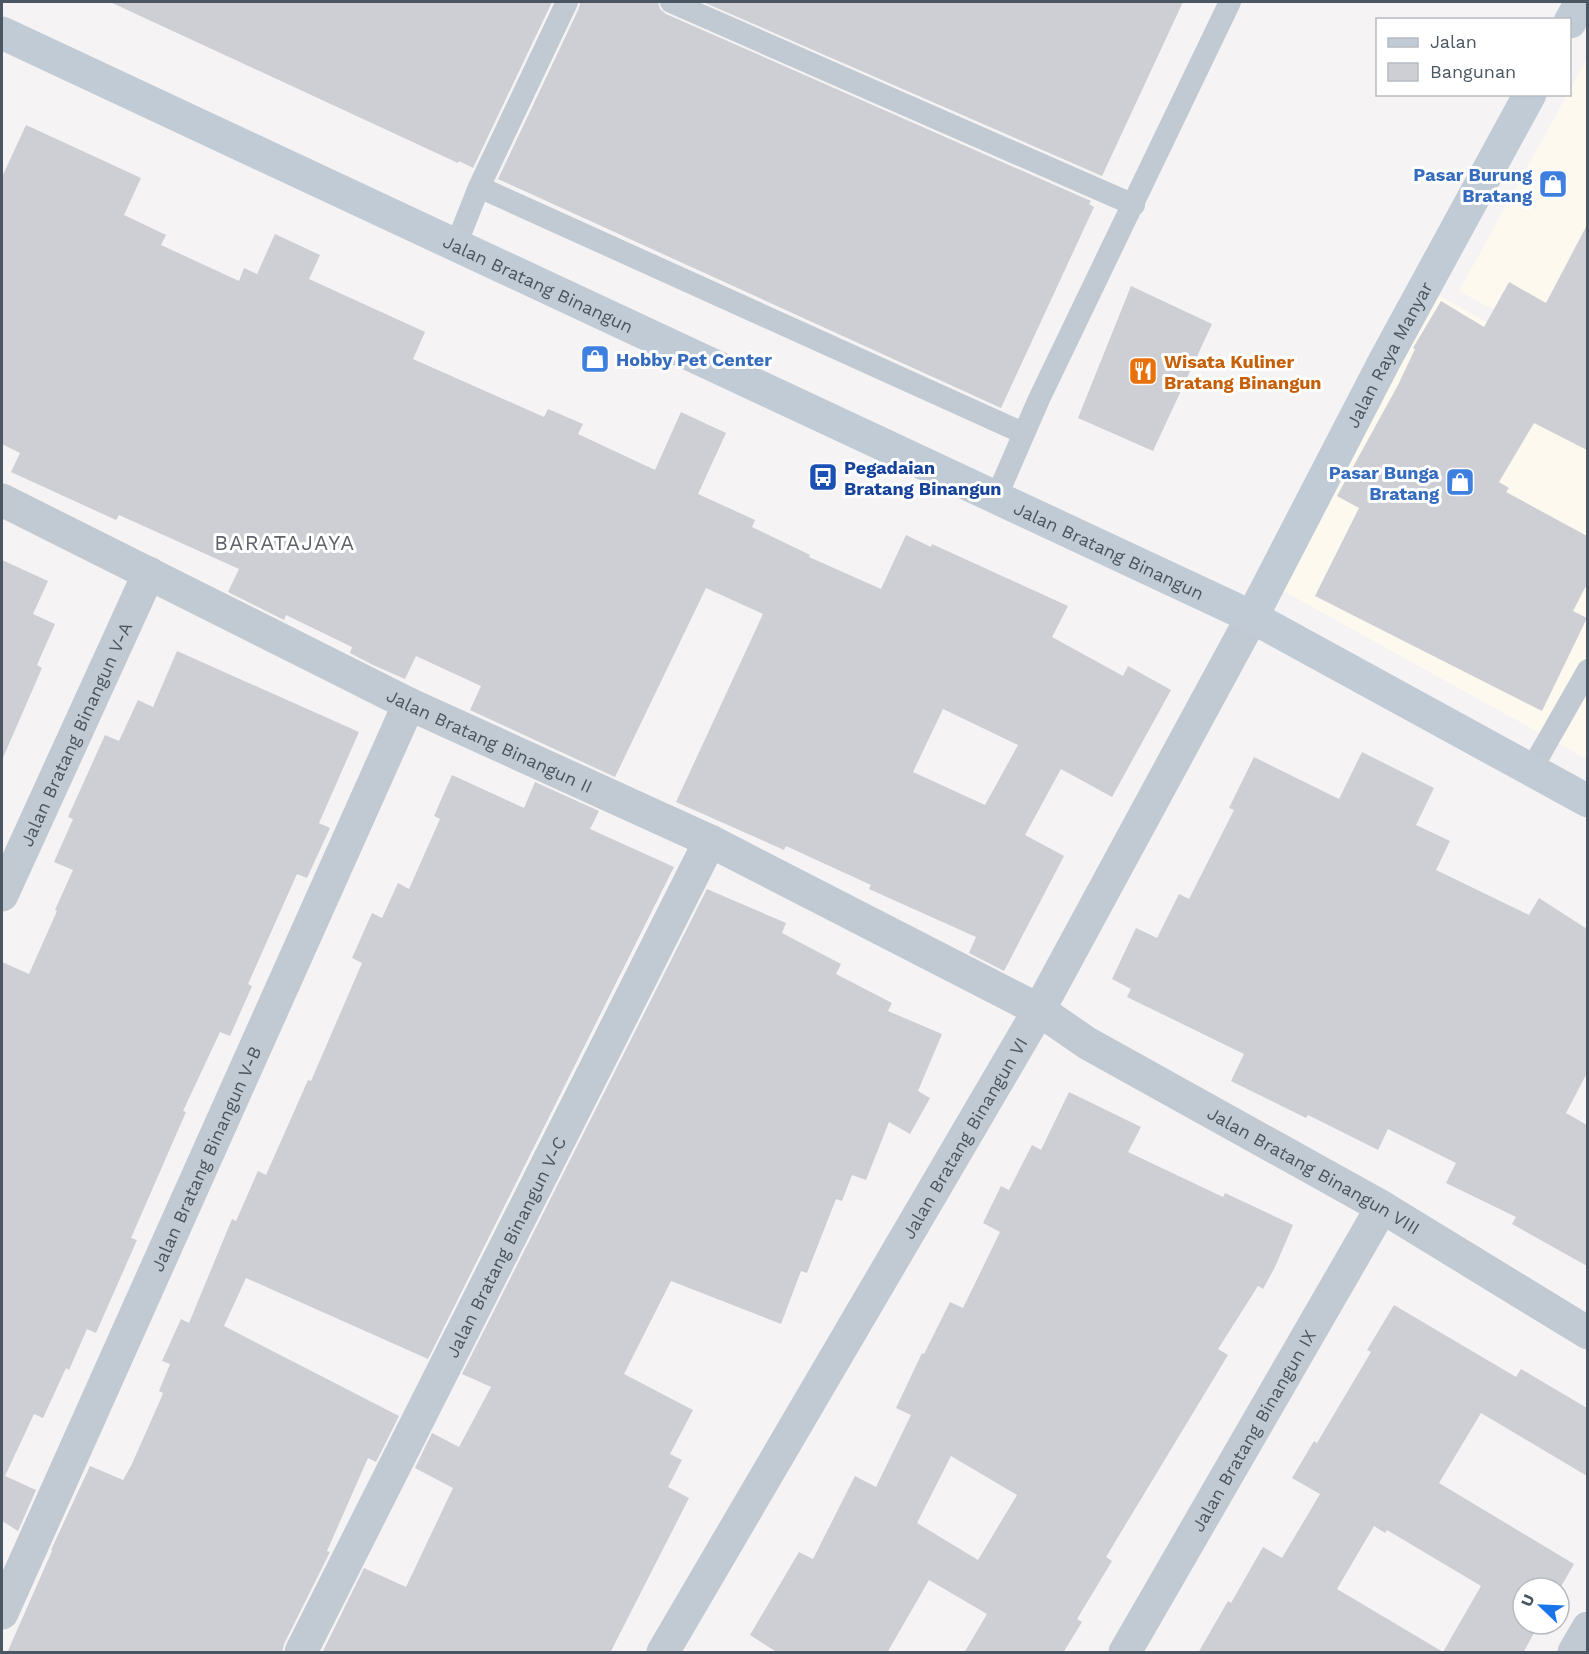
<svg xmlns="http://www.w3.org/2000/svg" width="1589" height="1654" font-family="'Work Sans',sans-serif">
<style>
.commercial{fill:#fdf9ef}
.building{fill:#cdcfd5;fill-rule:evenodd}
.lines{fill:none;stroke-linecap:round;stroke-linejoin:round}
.lane{stroke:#c1cad2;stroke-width:22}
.street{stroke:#c1cad2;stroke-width:33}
.secondary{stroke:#c1cbd6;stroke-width:33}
.labels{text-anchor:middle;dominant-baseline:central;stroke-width:6;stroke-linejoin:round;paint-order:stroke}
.shop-label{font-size:18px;font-weight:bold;fill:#366cbe;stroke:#fff;text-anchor:end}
.street-label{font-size:18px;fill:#4a5661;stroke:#fff}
.food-label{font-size:18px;font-weight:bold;fill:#c56008;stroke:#fff;text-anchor:start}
.transit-label{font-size:18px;font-weight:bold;fill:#164399;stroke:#fff;text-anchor:start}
.quarter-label{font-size:21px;letter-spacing:1.5px;fill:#5f6368;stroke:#fff}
</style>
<rect width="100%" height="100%" fill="#f5f3f3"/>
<path class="commercial" d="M 1587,58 L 1587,360 L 1459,291 L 1567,95 L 1570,94 L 1570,90 Z
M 1436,294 L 1587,377 L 1587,759 L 1276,587 Z"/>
<path class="building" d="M 110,2 L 552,2 L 473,168 L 459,161 L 458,163 Z
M 580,2 L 658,2 L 660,9 L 666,14 L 1091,201 L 1089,204 L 1094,207 L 1001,408 L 498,179 L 579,8 Z
M 703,2 L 1183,2 L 1102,176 Z
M 26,125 L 141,178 L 124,215 L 166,235 L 161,245 L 239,281 L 244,268 L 257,274 L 275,234 L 320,255 L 309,279 L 425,332 L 413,359 L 544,417 L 548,409 L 583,424 L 578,434 L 655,470 L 681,412 L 726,433 L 698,494 L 755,520 L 752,527 L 810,555 L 809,557 L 881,589 L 906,535 L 931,547 L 932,544 L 1068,606 L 1052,637 L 1123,676 L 1128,666 L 1171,690 L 1112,797 L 1061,769 L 1025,835 L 1064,856 L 1004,971 L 969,953 L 976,937 L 869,889 L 871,885 L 786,846 L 784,850 L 676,802 L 763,614 L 706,588 L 615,777 L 470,710 L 481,686 L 416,656 L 405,679 L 373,665 L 350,653 L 352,647 L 286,615 L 284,620 L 228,592 L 239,569 L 119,515 L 116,520 L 11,472 L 20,453 L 2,444 L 2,177 ZM 943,709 L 1018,745 L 985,805 L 913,772 Z
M 1587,225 L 1587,450 L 1534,423 L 1499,482 L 1509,488 L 1506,492 L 1587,536 L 1587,584 L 1573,611 L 1587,618 L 1542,711 L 1315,596 L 1359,508 L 1337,496 L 1398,385 L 1415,349 L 1413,348 L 1441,301 L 1484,327 L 1509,282 L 1546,303 Z
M 1131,286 L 1212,324 L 1153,451 L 1078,418 Z
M 2,560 L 48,581 L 33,614 L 55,624 L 37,665 L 42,668 L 2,760 Z
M 177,651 L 359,732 L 319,823 L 330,828 L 307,878 L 297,874 L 248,984 L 252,986 L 230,1036 L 220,1032 L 183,1111 L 186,1112 L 131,1238 L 137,1240 L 96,1333 L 87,1329 L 69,1370 L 66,1368 L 43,1418 L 34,1414 L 5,1476 L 36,1490 L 18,1531 L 2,1521 L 2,962 L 29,974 L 57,911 L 55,910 L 73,870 L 54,862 L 73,819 L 68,817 L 105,735 L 119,741 L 138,700 L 153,707 Z
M 1362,752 L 1434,788 L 1416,825 L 1450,841 L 1436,870 L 1529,915 L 1539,898 L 1587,929 L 1587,1073 L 1566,1113 L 1587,1125 L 1587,1266 L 1512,1224 L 1516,1217 L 1446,1183 L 1456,1163 L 1388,1129 L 1378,1150 L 1308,1115 L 1306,1118 L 1231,1081 L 1244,1054 L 1127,997 L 1131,989 L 1112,979 L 1136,928 L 1157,938 L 1179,894 L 1189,899 L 1234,810 L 1229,808 L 1254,757 L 1339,799 Z
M 452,775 L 524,808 L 535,782 L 599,811 L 590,829 L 674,867 L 428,1359 L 246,1278 L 224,1326 L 399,1416 L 376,1462 L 368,1458 L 327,1551 L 330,1552 L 284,1644 L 282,1653 L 7,1653 L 52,1551 L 51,1550 L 90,1466 L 123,1480 L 131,1466 L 162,1396 L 163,1393 L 159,1391 L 170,1364 L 162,1361 L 181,1319 L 189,1323 L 232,1219 L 236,1221 L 258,1171 L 266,1175 L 308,1080 L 311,1081 L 362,963 L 352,958 L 372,913 L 382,918 L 398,883 L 409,889 L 440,819 L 434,816 Z
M 707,889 L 786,923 L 782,933 L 841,964 L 836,974 L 892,1003 L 888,1011 L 942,1034 L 918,1091 L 930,1098 L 910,1134 L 889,1122 L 866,1180 L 852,1175 L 842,1201 L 836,1199 L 807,1273 L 801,1271 L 781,1324 L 671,1281 L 624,1374 L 693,1410 L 670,1454 L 682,1460 L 668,1487 L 689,1498 L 610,1653 L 322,1653 L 364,1568 L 406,1587 L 453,1488 L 415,1468 L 432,1433 L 459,1447 L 491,1387 L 462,1374 Z
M 1069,1092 L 1141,1127 L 1128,1152 L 1223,1197 L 1225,1193 L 1293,1225 L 1275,1267 L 1263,1289 L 1258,1286 L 1218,1349 L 1228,1355 L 1106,1557 L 1112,1561 L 1077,1619 L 1082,1622 L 1063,1653 L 964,1653 L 987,1614 L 929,1580 L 887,1653 L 778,1653 L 750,1635 L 799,1552 L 813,1559 L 855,1476 L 876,1487 L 911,1415 L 896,1408 L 922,1353 L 924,1354 L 950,1302 L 963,1308 L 1000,1232 L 983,1223 L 1001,1186 L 1009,1190 L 1032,1145 L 1041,1150 ZM 951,1456 L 1017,1495 L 978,1560 L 917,1523 Z
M 1394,1305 L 1516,1377 L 1521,1369 L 1587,1408 L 1587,1476 L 1481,1413 L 1439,1483 L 1574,1564 L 1559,1590 L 1559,1588 L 1523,1588 L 1523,1624 L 1539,1624 L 1523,1653 L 1198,1653 L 1228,1601 L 1231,1603 L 1263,1547 L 1282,1558 L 1320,1494 L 1292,1478 L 1314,1441 L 1317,1443 L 1371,1352 L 1367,1350 ZM 1374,1526 L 1385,1533 L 1387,1530 L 1481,1586 L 1443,1652 L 1337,1589 Z"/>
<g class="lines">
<path class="lane" d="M 671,2 L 1134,205
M 479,187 L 1023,433
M 456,245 L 479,187 L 567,2
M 996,498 L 1039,399 L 1230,2
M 1531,770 L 1588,670"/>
<g class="street">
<path id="s1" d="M 2,500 L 409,704 L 710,841 L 1039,1010 L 1087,1043 L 1382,1207 L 1588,1333"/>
<path id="s2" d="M 2,895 L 149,573"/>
<path id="s3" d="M 2,1613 L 409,704"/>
<path id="s4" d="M 301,1652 L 710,841"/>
<path id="s5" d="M 663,1652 L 1039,1010 L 1252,617"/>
<path id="s6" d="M 1125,1652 L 1382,1207"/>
<path d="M 1574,1652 L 1588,1628"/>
</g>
<g class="secondary">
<path d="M 1570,22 L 1581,2"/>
<path id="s7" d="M 2,33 L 1252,617 L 1588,801"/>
<path id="s8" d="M 1252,617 L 1385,360 L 1530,94"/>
</g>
</g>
<defs>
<g id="shop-square" transform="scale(1.5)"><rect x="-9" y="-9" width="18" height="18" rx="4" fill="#3f7fe0" stroke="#fff"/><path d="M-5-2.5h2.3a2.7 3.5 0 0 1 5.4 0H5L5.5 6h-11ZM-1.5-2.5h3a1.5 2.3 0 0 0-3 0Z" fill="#fff"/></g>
<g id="restaurant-square" transform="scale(1.5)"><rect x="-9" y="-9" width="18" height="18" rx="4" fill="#e8710a" stroke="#fff"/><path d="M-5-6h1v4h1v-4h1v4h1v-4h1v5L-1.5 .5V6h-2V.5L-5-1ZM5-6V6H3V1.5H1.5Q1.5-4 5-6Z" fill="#fff"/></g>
<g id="bus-square" transform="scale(1.5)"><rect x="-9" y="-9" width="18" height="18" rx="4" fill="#1a4fb4" stroke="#fff"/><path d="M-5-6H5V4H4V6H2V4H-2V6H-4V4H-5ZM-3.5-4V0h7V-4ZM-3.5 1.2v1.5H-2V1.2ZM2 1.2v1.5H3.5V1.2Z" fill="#fff"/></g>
</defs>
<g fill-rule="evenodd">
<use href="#shop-square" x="1553" y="184"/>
<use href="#shop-square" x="595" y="359"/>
<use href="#restaurant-square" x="1143" y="371"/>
<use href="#bus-square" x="823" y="477"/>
<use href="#shop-square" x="1460" y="482"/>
</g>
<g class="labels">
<g class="shop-label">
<text x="1532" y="174">Pasar Burung<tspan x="1532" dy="21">Bratang</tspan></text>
<text x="616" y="359" text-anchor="start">Hobby Pet Center</text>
<text x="1439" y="472">Pasar Bunga<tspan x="1439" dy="21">Bratang</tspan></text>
</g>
<g class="street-label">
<text stroke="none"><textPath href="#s7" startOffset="592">Jalan Bratang Binangun</textPath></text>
<text stroke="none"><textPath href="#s8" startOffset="296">Jalan Raya Manyar</textPath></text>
<text stroke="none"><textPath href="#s7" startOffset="1222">Jalan Bratang Binangun</textPath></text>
<text stroke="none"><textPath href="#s2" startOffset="177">Jalan Bratang Binangun V-A</textPath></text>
<text stroke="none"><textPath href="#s1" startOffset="544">Jalan Bratang Binangun II</textPath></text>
<text stroke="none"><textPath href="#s5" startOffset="596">Jalan Bratang Binangun VI</textPath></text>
<text stroke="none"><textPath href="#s3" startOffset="498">Jalan Bratang Binangun V-B</textPath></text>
<text stroke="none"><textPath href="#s1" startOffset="1474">Jalan Bratang Binangun VIII</textPath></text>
<text stroke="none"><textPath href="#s4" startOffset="454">Jalan Bratang Binangun V-C</textPath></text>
<text stroke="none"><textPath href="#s6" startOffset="256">Jalan Bratang Binangun IX</textPath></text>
</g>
<g class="food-label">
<text x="1164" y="361">Wisata Kuliner<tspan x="1164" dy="21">Bratang Binangun</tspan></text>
</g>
<g class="transit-label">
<text x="844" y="467">Pegadaian<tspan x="844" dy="21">Bratang Binangun</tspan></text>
</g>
<g class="quarter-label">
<text x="285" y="542">BARATAJAYA</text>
</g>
</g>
<rect width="1589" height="1654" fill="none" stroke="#4a5661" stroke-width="6"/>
<rect x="1376" y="18" width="195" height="78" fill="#ffffff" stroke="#b7bbc0" stroke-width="1.5"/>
<rect x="1388" y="38" width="30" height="9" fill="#c1cbd6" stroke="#b7bbc0" stroke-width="1.5"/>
<text x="1430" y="48" font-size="18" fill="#4a5661">Jalan</text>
<rect x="1388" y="63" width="30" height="18" fill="#cdcfd5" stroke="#b7bbc0" stroke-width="1.5"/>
<text x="1430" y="78" font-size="18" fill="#4a5661">Bangunan</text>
<g transform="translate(1541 1606) rotate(293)"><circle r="28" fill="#ffffff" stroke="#b7bbc0" stroke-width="1.5"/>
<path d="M0-4.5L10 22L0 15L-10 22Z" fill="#1a73e8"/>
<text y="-9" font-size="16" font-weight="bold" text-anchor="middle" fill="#4a5661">U</text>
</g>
</svg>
